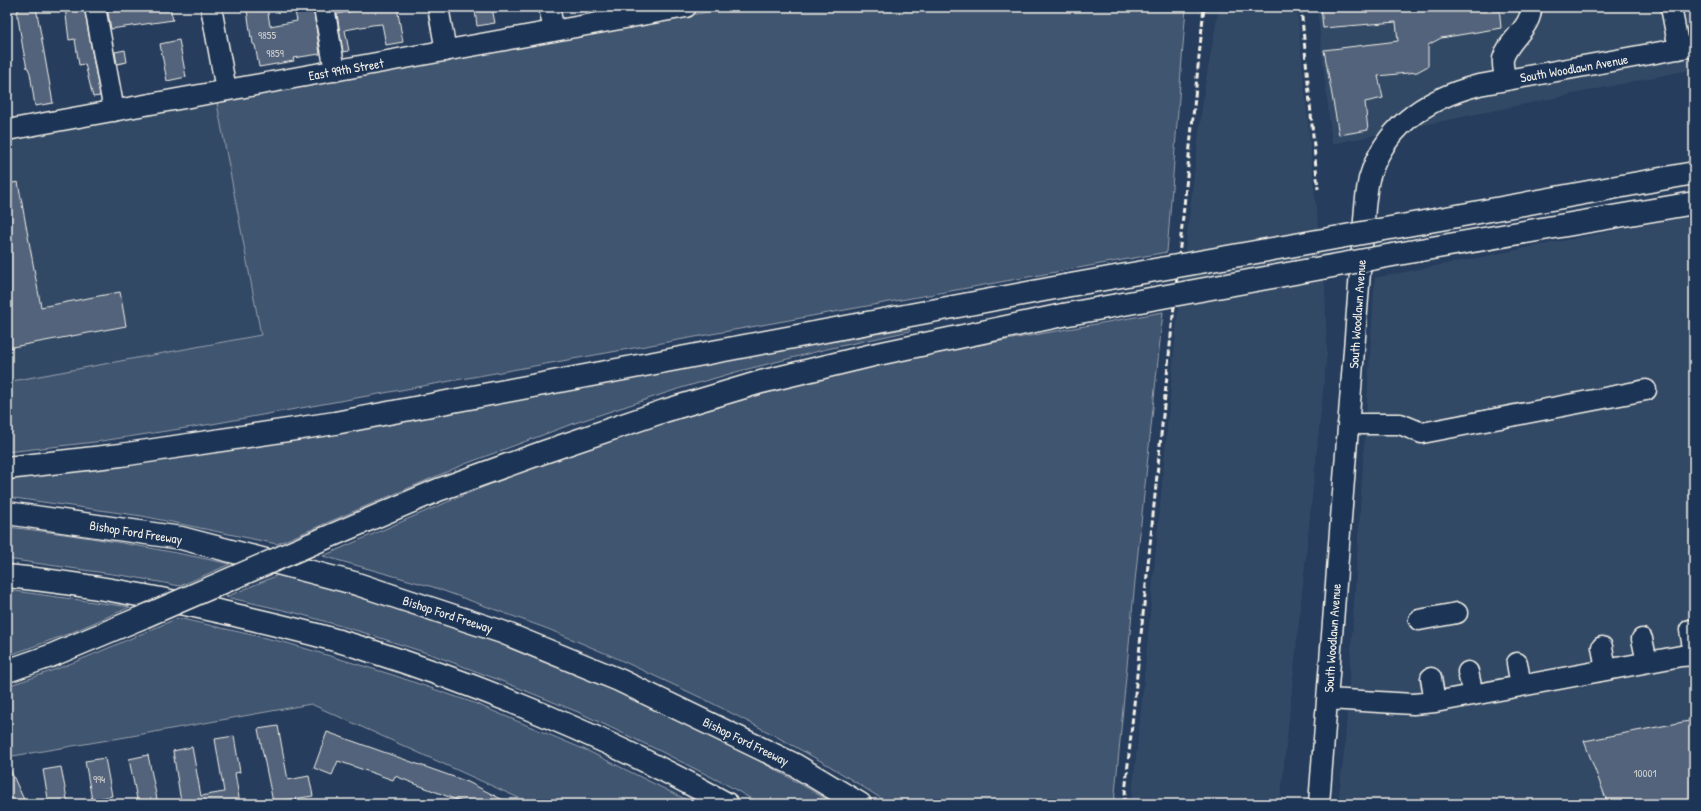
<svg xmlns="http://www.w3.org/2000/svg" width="1701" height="811" font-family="'Patrick Hand',sans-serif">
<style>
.built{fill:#334966}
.green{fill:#40546f;stroke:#9aa2ac}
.building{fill:#52647b;stroke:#f4f1e8}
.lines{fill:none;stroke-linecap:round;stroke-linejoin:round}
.minor-casing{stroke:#f4f1e8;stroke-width:23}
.highway-casing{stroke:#f4f1e8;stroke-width:25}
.minor{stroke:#1d3557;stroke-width:20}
.highway{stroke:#1d3557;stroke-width:22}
.rail{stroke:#f4f1e8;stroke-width:3;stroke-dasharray:6 3;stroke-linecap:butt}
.highway-bridge-casing{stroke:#f4f1e8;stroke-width:25;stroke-linecap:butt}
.highway-bridge{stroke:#1d3557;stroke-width:22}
.labels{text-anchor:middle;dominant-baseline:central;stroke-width:3;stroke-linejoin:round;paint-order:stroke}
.number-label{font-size:11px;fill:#cccecd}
.street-label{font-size:13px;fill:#f4f1e8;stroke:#1d3557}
</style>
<rect width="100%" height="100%" fill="#263d5d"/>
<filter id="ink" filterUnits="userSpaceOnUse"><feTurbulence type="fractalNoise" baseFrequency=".025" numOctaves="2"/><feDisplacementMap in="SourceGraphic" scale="8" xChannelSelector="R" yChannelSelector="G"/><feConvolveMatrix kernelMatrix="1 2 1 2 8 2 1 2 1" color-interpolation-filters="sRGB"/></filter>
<g filter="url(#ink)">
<path class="built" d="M 1219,7 L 1297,7 L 1315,198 L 1325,285 L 1327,353 L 1280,804 L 1131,804 L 1142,701 L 1177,321 L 1190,209 L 1204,91 Z
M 1317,7 L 1694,7 L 1694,69 L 1332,144 Z
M 216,98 L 261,335 L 7,382 L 7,136 Z
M 1694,215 L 1694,804 L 1338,804 L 1345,744 L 1375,278 Z"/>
<path class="green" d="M 736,7 L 1186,7 L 1167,252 L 212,424 L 95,442 L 7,452 L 7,382 L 261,335 L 216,98 Z
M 1163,312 L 1135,581 L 1114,804 L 890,804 L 828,765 L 770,733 L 706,700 L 614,657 L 548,629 L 433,587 L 323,556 C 406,520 487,483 572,453 C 651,426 731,402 812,381 C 836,374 861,370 886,364 C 977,344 1070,329 1163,312 Z
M 909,328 L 910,331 L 827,349 L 736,372 L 681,388 L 572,424 L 465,464 L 277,544 L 142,516 L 7,497 L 7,478 L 142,463 L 251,446 Z
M 7,527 C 82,535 156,548 230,564 L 180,586 L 133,577 L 7,559 Z
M 278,575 C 314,585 350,594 386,605 C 472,630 556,664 638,701 C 705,732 771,765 834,804 L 760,804 L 729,786 L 660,751 L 578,712 L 499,680 L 433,655 L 365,633 L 296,613 L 226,597 Z
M 7,590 L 130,607 L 68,634 L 7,656 Z
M 178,618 L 287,643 L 393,675 L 474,703 L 588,751 L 695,804 L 532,804 L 311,704 L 126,737 L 7,757 L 7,686 C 66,668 122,642 178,618 Z"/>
<path class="building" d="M 30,7 L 36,7 L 53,103 L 35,106 L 30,73 L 28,68 L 27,68 L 23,49 L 17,12 L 18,12 L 18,9 Z
M 65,7 L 84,7 L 100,96 L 93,97 L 85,64 L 79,65 L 75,39 L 69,40 Z
M 107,7 L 170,7 L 173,20 L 111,29 Z
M 248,7 L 267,7 L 270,26 L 297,21 L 294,7 L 313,7 L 320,54 L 293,58 L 294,61 L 259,67 L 255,45 L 253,44 L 252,37 L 251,38 L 247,10 L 248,10 Z
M 369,7 L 397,7 L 403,42 L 386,45 L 382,24 L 372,25 L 345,30 L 349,51 L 343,52 L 337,14 L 370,8 Z
M 1321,7 L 1499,7 L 1501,28 L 1441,38 L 1428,45 L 1428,66 L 1417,72 L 1378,76 L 1383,98 L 1365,102 L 1368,130 L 1339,135 L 1324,50 L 1398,41 L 1396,22 L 1323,28 Z
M 492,8 L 495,23 L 477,26 L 475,10 Z
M 179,40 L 186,77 L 167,81 L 160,44 Z
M 125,50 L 127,62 L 117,64 L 115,52 Z
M 18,182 L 41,307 L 120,292 L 126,326 L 7,348 L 7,184 Z
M 1694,720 L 1694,804 L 1608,804 L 1584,741 Z
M 278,726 L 288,780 L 309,776 L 313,796 L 273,802 L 258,729 Z
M 327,732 L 468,782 L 511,804 L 467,804 L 395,776 L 393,780 L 338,761 L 332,775 L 314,768 Z
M 234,736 L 240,772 L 235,773 L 240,804 L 193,804 L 193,800 L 181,802 L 173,751 L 192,747 L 201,796 L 224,792 L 215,739 Z
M 148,755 L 158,804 L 138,804 L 129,759 Z
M 105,758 L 112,796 L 92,800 L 85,761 Z
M 7,763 L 26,804 L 7,804 Z
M 61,767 L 68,804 L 49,804 L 43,770 Z"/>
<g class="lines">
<g class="minor-casing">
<path id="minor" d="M 95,7 L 114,111
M 211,7 L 226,90
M 324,7 L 335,71
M 438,7 L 446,51
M 549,7 L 554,31
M 1671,7 L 1679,49
M 1505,80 C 1505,74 1502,65 1503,59 C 1508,39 1532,28 1531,7
M 7,130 L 686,7
M 1348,424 L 1400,424 L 1422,433 L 1646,390
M 1419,620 L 1457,613
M 1690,630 L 1694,653
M 1642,639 L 1647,662
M 1602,647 L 1606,670
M 1517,663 L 1521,686
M 1468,672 L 1473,695
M 1431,678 L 1435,702
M 1328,699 L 1413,704 L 1435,702 L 1681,656 L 1694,655
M 1319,804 L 1365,207 C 1366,198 1367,188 1369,179 C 1385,125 1428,98 1479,85 L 1694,46"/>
</g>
<g class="highway-casing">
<path id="highway" d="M 1424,222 L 1694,173
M 1420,250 L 1694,203
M 7,468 L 121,455 L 335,423 L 1065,286
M 7,513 L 181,538 L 354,583 L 502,632 L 619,680 L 795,765 L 860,804
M 309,545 L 438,490 L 544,452 L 664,411 L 761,382 L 873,355 L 1063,315
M 7,576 C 79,583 151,596 222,612 C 268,623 316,633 362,648 C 488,688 611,739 727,804
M 7,671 L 50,656 L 143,617"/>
</g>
<use href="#minor" class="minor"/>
<use href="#highway" class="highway"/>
<path class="rail" d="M 1301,7 L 1318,189
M 1124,804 L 1204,7"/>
<g class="highway-bridge-casing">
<path id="highway-bridge" d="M 1065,286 L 1424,222
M 1063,315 L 1420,250
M 143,617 L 309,545"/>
</g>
<use href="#highway-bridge" class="highway-bridge"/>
</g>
</g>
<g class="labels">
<g class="number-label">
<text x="267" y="35">9855</text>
<text x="275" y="53">9859</text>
<text x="1645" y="773">10001</text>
<text x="99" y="779">994</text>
</g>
<g class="street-label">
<text transform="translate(1574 68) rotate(-10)">South Woodlawn Avenue</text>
<text transform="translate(346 69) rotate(-10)">East 99th Street</text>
<text transform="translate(1357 314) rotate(-86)">South Woodlawn Avenue</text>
<text transform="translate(136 532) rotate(9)">Bishop Ford Freeway</text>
<text transform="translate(448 614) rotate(18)">Bishop Ford Freeway</text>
<text transform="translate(1332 638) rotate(-86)">South Woodlawn Avenue</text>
<text transform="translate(746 741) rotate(26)">Bishop Ford Freeway</text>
</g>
</g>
<rect width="1701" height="811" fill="none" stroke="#1d3557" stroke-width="24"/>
<rect x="12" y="12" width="1677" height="787" fill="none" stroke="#f4f1e8" stroke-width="1.5" filter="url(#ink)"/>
</svg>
